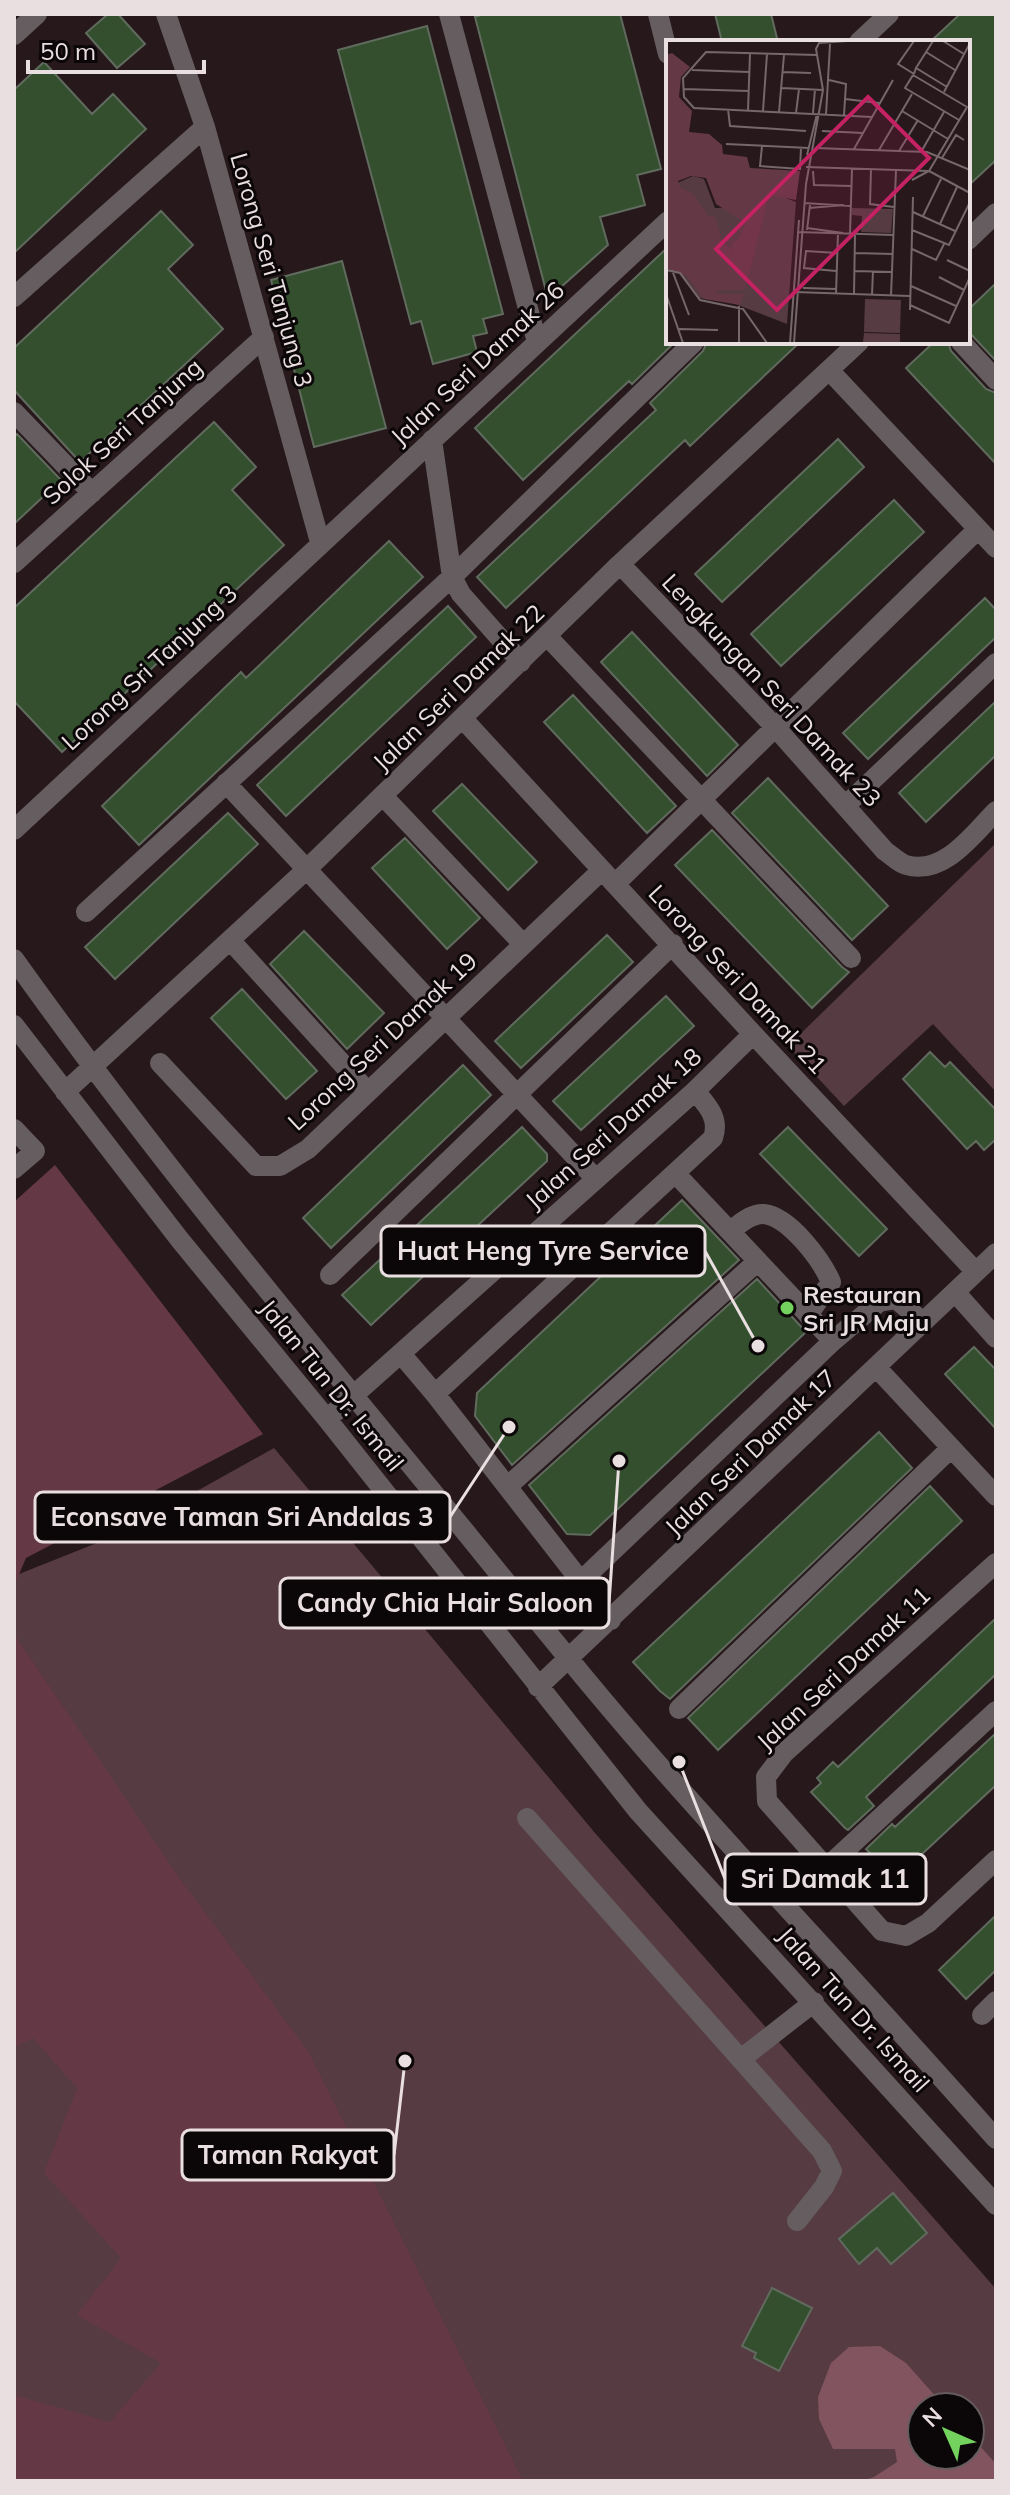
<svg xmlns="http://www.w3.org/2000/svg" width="1010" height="2495" font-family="Mulish,sans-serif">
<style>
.green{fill:#563b42;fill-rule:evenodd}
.forest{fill:#643945}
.water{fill:#825460}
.building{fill:#334f2e;stroke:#606b5e;stroke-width:2}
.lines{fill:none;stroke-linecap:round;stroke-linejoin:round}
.minor{stroke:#655d5f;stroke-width:20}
.poi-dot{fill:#72d25d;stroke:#0b0607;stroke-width:3}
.labels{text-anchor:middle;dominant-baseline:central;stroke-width:6;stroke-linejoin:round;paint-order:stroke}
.street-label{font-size:24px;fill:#e9dee0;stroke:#0b0607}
.poi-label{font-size:24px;font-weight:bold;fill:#e9dee0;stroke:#0b0607;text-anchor:start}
.inset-road{fill:none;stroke:#75676a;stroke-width:2}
.view{fill:#c42262;fill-opacity:0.15;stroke:#c42262;stroke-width:4}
.inset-edge{fill:none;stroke:#e9dee0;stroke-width:4}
.leader{fill:none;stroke:#e9dee0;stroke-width:3}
.callout-dot{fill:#e9dee0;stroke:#0b0607;stroke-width:3}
.callout{fill:#0b0607;stroke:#e9dee0;stroke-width:3}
.callout-label{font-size:26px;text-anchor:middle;font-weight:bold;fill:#e9dee0}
</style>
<rect width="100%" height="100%" fill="#27181c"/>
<path class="green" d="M 996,843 L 996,1092 L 933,1024 L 844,1106 L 788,1046 Z
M 274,1448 L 595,1833 L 996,2289 L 996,2481 L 14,2481 L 14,1576 L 122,1533 ZM 922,2407 L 970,2407 L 970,2455 L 922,2455 Z"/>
<path class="forest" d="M 55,1165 L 263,1434 L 26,1558 L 14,1586 L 14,1202 Z
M 14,1634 L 180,1879 L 308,2051 L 523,2481 L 14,2481 L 14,2395 L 110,2422 L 161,2363 L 77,2315 L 121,2258 L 44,2173 L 77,2088 L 33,2038 L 14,2048 Z"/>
<path class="water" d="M 880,2346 L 906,2363 L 945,2407 L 922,2407 L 922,2455 L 970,2455 L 970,2435 L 996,2464 L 996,2481 L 861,2481 L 874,2477 L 897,2462 L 895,2449 L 833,2449 L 819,2419 L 818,2397 L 831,2363 L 849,2347 Z"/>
<path class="building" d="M 108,14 L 118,14 L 145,44 L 117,68 L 86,33 Z
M 484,14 L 620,14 L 661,169 L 637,175 L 645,205 L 600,217 L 608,245 L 561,287 L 546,291 L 475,17 Z
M 715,14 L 771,14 L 778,42 L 722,42 Z
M 960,14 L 996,14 L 996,160 L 968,186 L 968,42 L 930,42 Z
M 427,26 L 503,314 L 483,319 L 487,333 L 473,336 L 477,352 L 433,364 L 421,321 L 411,324 L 338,50 Z
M 44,62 L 92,114 L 113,94 L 146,129 L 14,253 L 14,90 Z
M 161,211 L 193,245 L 168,269 L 223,329 L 80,462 L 14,390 L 14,348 Z
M 668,247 L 668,342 L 675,342 L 632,384 L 629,381 L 523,480 L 475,428 Z
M 342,261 L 386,428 L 314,447 L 271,280 Z
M 996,283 L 996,361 L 968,331 L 968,310 Z
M 707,342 L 800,342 L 690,446 L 685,440 L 506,608 L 477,577 L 656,410 L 650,403 L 703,351 Z
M 934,342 L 948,342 L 951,351 L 986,389 L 996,393 L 996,464 L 906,368 Z
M 214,422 L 256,467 L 232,490 L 284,545 L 62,752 L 14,701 L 14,608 Z
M 17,434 L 61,480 L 14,524 L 14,437 Z
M 838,439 L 864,467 L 722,602 L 695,574 Z
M 894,500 L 924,532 L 781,666 L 751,634 Z
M 389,541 L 423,577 L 139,845 L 102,806 L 241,672 L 246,678 Z
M 985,598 L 996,610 L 996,637 L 868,759 L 843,733 Z
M 448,606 L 476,637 L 286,816 L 257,785 Z
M 632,632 L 738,745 L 707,776 L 601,662 Z
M 573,695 L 676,806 L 647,833 L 544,722 Z
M 996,701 L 996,755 L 926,822 L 899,793 Z
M 768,778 L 888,906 L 852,940 L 732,813 Z
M 462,784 L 537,862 L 508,890 L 433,811 Z
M 228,813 L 258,844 L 115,979 L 85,947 Z
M 712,830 L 842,967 L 849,972 L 812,1008 L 675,865 Z
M 405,838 L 480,918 L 447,949 L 372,868 Z
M 304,931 L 384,1013 L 347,1049 L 270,964 Z
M 607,935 L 633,962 L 521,1068 L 495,1041 Z
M 242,989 L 317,1071 L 286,1099 L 211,1018 Z
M 666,996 L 694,1026 L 581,1130 L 553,1101 Z
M 930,1052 L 945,1067 L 950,1062 L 996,1110 L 996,1139 L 984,1150 L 976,1141 L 967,1149 L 903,1079 Z
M 463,1065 L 491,1095 L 331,1248 L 303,1218 Z
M 522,1127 L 547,1154 L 547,1161 L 371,1325 L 342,1295 Z
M 788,1127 L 887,1229 L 859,1256 L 760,1154 Z
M 682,1200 L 739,1260 L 512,1465 L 475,1416 L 477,1393 Z
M 757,1279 L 806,1332 L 590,1535 L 567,1534 L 529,1485 Z
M 974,1347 L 996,1370 L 996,1429 L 945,1374 Z
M 879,1432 L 912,1468 L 670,1699 L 660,1691 L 633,1662 Z
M 930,1486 L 962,1521 L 718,1750 L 688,1718 Z
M 996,1618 L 996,1674 L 866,1797 L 874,1806 L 848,1830 L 845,1828 L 811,1792 L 821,1783 L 817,1778 L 833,1762 L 838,1767 Z
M 996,1733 L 996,1785 L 921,1855 L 925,1859 L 899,1884 L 866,1849 L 892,1824 L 895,1827 Z
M 996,1915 L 996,1970 L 966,1999 L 939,1970 Z
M 893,2193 L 927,2233 L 891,2264 L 877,2248 L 859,2264 L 839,2239 Z
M 772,2288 L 812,2308 L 779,2371 L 754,2358 L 756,2353 L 742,2346 Z"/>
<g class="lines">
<path class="minor" d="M 166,14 L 205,127 L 320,542
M 449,14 L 537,342
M 658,14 L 668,54
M 14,35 L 37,14
M 859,42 L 889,14
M 968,240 L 996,213
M 14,297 L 205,127
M 961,342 L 996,380
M 829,370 L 996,548
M 14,412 L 92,493
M 432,440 L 452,577 L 461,594 L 521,662
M 14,563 L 264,337
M 620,564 L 776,728 L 885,851 C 891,855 899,863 906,865 C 944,876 973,834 996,811
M 547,636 L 851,958
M 463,719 L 753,1034 L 976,1272
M 226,783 L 595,1178
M 383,796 L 523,944
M 845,806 L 996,663
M 14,830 L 668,221
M 615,884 L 978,529
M 86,912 L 452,577 L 694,342
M 230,940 L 368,1092
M 14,959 C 138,1133 273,1298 409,1463 C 499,1572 586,1684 680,1789 C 785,1907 892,2021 996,2139
M 14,1025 L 180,1240 L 327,1419 L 638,1811 L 996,2205
M 160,1063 L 256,1166 L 280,1166 L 308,1149 L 602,870
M 65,1092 L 307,869 L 620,564 L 859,342
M 14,1129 L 35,1151 L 14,1169
M 675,1173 L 833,1341
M 730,1231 C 740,1224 751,1213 764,1214 C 790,1217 822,1261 831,1282 L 808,1315
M 330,1275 L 673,944
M 955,1292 L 996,1338
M 402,1355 L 435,1394 L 611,1620
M 876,1367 L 996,1496
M 435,1394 L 713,1138 C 720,1118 707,1105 695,1091
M 327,1419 L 695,1091 L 753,1034
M 508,1486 L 758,1261
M 996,1563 L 784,1753 L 766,1777 L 767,1801 L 882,1931 L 906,1936 L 928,1923 L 996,1860
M 582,1580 L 833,1341 L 879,1302 L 896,1299 L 923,1322
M 538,1687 L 996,1253
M 679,1709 L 951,1448
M 527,1818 L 822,2151 L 832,2171 L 824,2187 L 797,2221
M 826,1868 L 996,1711
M 982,2015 L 996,2001
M 741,2059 L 814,2002"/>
</g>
<circle class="poi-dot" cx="787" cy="1308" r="8"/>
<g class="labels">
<g class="street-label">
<text transform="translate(272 270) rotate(74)">Lorong Seri Tanjung 3</text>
<text transform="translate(477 363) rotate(-43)">Jalan Seri Damak 26</text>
<text transform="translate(122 431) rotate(-42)">Solok Seri Tanjung</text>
<text transform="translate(149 667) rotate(-43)">Lorong Sri Tanjung 3</text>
<text transform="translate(458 687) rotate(-44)">Jalan Seri Damak 22</text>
<text transform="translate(772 690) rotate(47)">Lengkungan Seri Damak 23</text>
<text transform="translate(738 979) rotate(47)">Lorong Seri Damak 21</text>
<text transform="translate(382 1041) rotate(-43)">Lorong Seri Damak 19</text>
<text transform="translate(613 1128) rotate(-42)">Jalan Seri Damak 18</text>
<text transform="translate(332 1385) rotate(51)">Jalan Tun Dr. Ismail</text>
<text transform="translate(750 1452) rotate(-44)">Jalan Seri Damak 17</text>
<text transform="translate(843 1668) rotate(-43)">Jalan Seri Damak 11</text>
<text transform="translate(854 2009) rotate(48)">Jalan Tun Dr. Ismail</text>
</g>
<g class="poi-label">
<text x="803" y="1294">Restauran<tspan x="803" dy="28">Sri JR Maju</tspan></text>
</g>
</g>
<g transform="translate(666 40)">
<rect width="304" height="304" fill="#27181c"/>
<path d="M 27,136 L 38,139 L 49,168 L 95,167 L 102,151 L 130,162 L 121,284 L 64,262 L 32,258 L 11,231 L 0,230 L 0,148 ZM 186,168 L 227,169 L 225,193 L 195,192 L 196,176 L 186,175 ZM 199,259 L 235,260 L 234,293 L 198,292 ZM 198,293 L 234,294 L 234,303 L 197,303 Z" fill="#563b42"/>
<path d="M 6,13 L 24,27 L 15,37 L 13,57 L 26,71 L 23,92 L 43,94 L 56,105 L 57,114 L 81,117 L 84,128 L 134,131 L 130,160 L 103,155 L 79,250 L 50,250 L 54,254 L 78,254 L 74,265 L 38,259 L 21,236 L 0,228 L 0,15 ZM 25,136 L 40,138 L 50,164 L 80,183 L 72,201 L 66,202 L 67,210 L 57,203 L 49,177 L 42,176 L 27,154 L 14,147 L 12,141 Z" fill="#643945" fill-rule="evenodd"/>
<path class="inset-road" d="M 277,1 L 298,14M 260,12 L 289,30M 151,15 L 40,12 L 17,38 L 18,57 L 28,68 L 206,77M 250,28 L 267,1M 26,30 L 83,32M 116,32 L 145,33M 248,34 L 232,24 L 248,1M 248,34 L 250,28 L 281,47M 247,35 L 239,48 L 293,80M 163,40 L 180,44 L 178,75M 116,48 L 157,50M 17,49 L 83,51M 278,52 L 304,3M 179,59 L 213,63M 62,69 L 64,86 L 140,91M 82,70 L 84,14M 97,71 L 101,14M 236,71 L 282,99M 113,72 L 118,15M 130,73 L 133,49M 147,73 L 149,49M 160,75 L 164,4M 156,91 L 197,93M 60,104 L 143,108M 96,106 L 94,126 L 134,129 L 135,108M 149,108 L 261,112 L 304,130M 188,109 L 227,40M 213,110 L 246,54M 233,111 L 252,80M 255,112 L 278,72M 141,115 L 151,74M 276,118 L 290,95 L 298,100M 140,127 L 262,131M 205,129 L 204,164 L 228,167M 147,131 L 148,145 L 185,146M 263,131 L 304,153M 246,140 L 263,131 L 301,67 L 247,35M 138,163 L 185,166M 143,168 L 178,165M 247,172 L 289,191M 257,176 L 275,139M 274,184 L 291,147M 141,188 L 177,193M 141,190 L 144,165M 246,190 L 283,205 L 304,162M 132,192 L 227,195M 184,194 L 186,129M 246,209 L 270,220 L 278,204M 189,213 L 227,214M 281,220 L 304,231M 0,230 L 14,233 L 34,260 L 77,269 L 101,303M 6,230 L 23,275M 170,231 L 138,228 L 140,211 L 171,213M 188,231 L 226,232M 273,237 L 298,250M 245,246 L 290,266M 137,248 L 170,249M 129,252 L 244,256M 0,254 L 17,303M 170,254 L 172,193M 188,254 L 189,194M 206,255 L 207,231M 225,256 L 230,130M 244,265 L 283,283 L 304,237M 244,270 L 247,157M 13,289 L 52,290M 73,303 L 73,266M 124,303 L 133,180M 128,303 L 140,144 L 157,50 L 150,9 L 153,3 L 181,1"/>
<path class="view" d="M 202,57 L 263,118 L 111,270 L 50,209 Z"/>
<rect width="304" height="304" class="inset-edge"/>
</g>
<path class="leader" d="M758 1346L705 1251M509 1427L450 1517M619 1461L609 1603M679 1762L725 1879M405 2061L394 2155"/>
<g class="callout-dot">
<circle cx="758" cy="1346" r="8"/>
<circle cx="509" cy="1427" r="8"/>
<circle cx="619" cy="1461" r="8"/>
<circle cx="679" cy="1762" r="8"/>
<circle cx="405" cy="2061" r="8"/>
</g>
<g class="callout">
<rect x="381" y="1226" width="324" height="50" rx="8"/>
<rect x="35" y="1492" width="415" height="50" rx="8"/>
<rect x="280" y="1578" width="329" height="50" rx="8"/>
<rect x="725" y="1854" width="201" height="50" rx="8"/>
<rect x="182" y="2130" width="212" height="50" rx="8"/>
</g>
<g class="callout-label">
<text x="543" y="1260">Huat Heng Tyre Service</text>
<text x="242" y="1526">Econsave Taman Sri Andalas 3</text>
<text x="445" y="1612">Candy Chia Hair Saloon</text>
<text x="825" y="1888">Sri Damak 11</text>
<text x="288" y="2164">Taman Rakyat</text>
</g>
<rect width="1010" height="2495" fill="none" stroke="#e9dee0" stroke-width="32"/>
<g transform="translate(946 2431) rotate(315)"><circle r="38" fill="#0b0607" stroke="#645c5e" stroke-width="2"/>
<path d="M0-6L14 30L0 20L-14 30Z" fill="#72d25d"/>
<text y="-12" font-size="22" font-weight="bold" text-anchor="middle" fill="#e9dee0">N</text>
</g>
<path d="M28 60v12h176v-12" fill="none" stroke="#e9dee0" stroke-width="4"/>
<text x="40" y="60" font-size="24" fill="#e9dee0" stroke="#0b0607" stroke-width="6" paint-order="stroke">50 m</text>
</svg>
